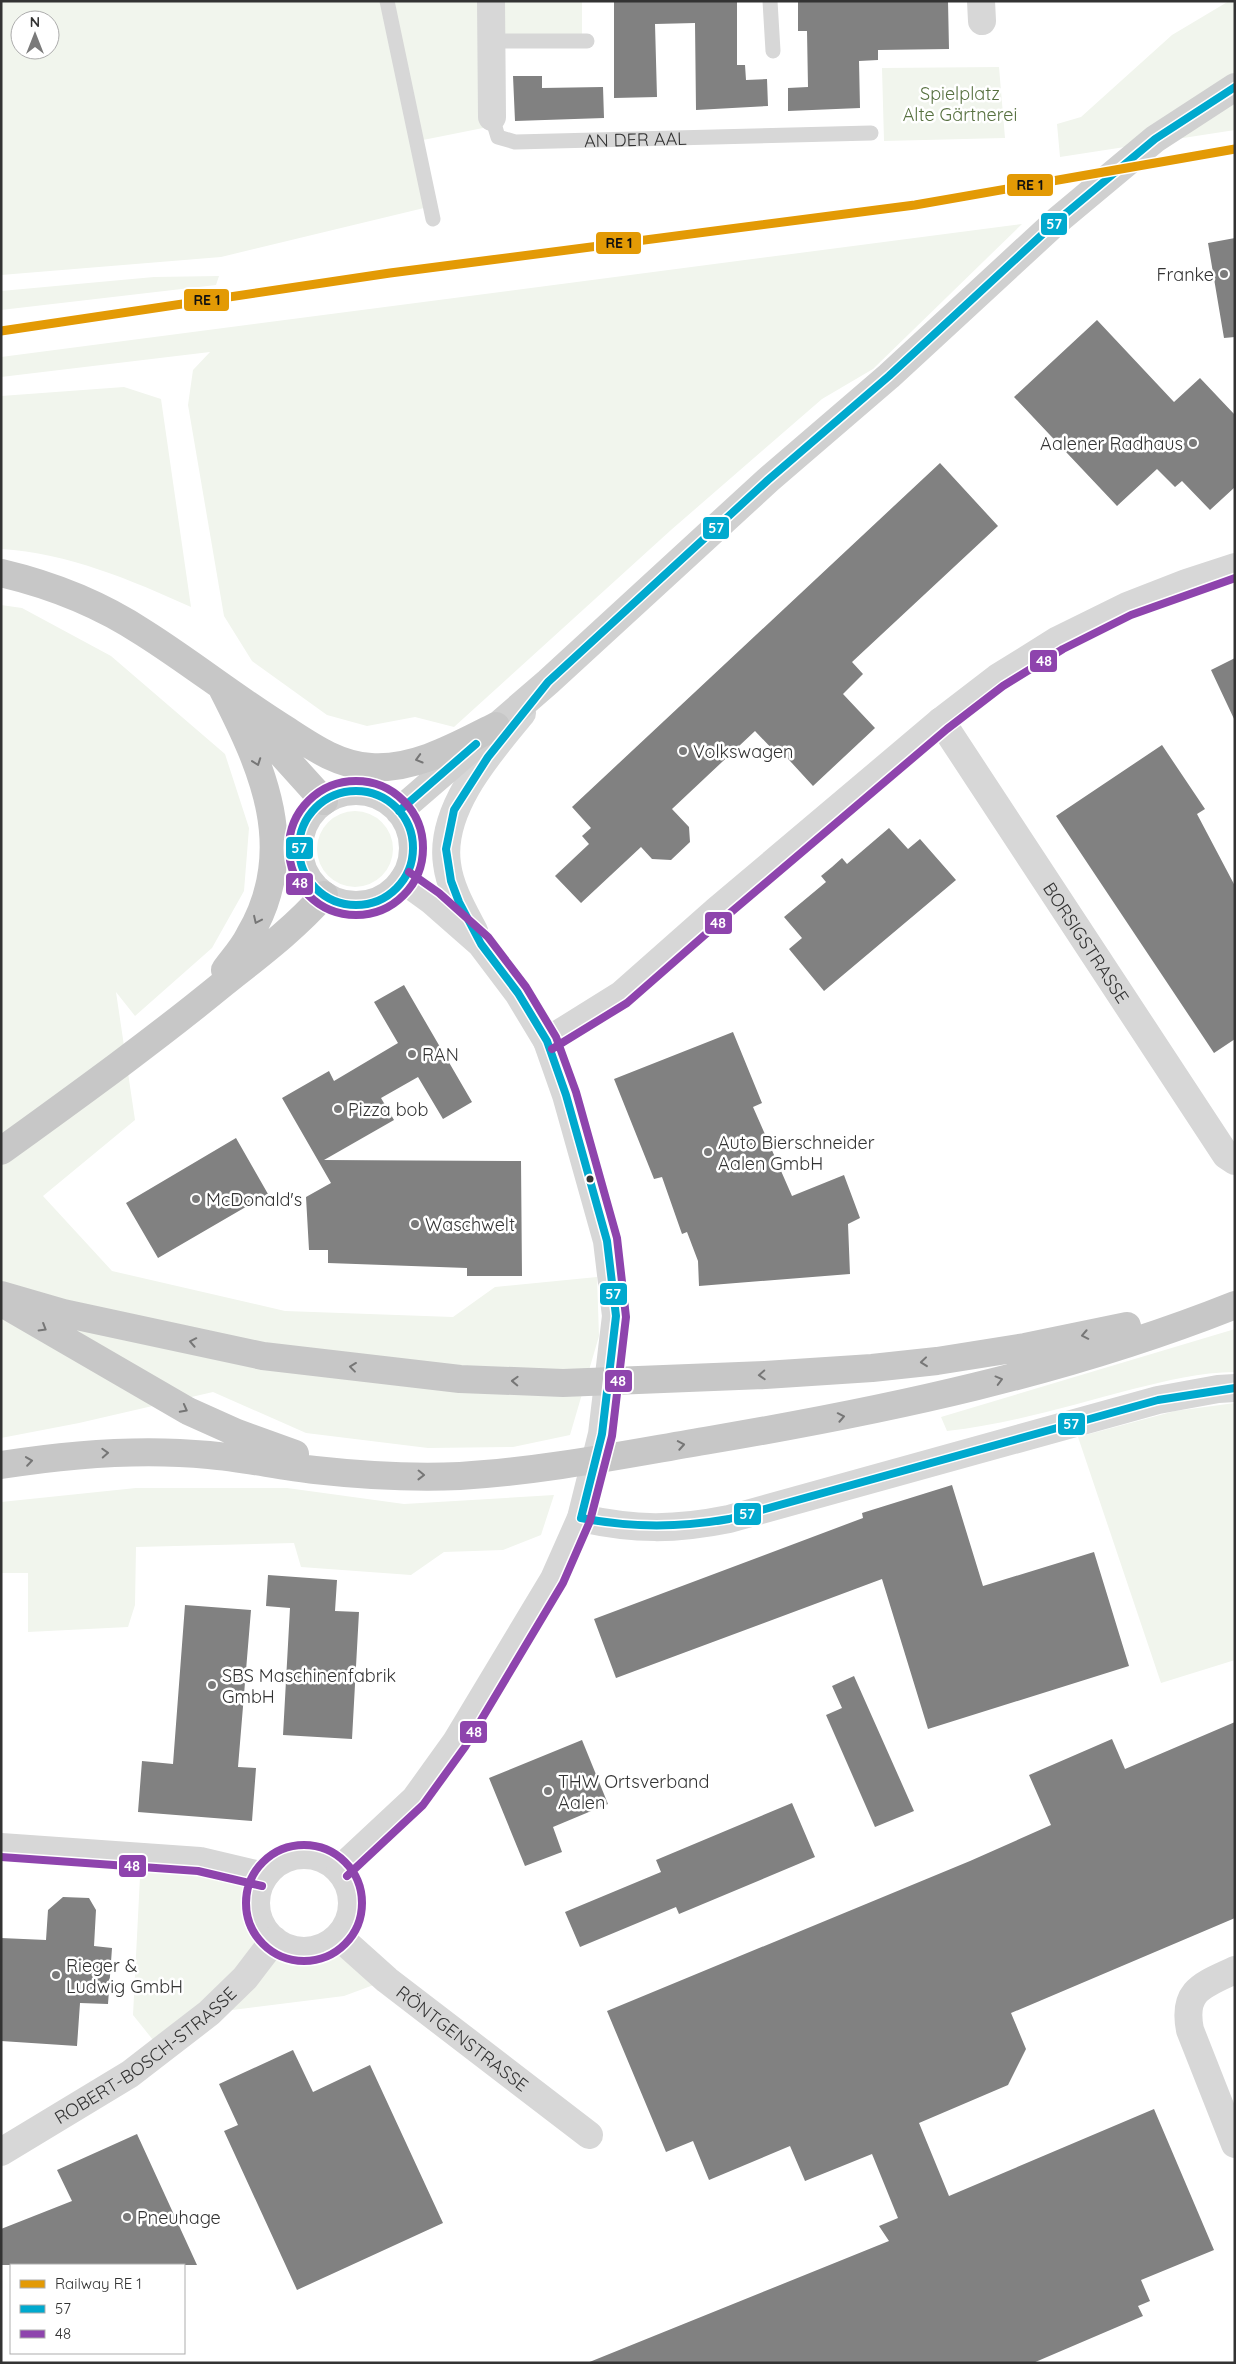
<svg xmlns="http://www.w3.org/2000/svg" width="1236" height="2364" font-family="Quicksand,sans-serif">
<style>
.green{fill:#f1f5ed;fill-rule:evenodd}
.building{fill:#818181}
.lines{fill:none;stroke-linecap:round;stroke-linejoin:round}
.service{stroke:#d7d7d7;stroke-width:15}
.minor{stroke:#d7d7d7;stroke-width:28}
.tertiary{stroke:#d7d7d7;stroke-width:28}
.secondary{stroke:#d0d0d0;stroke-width:28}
.trunk{stroke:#c7c7c7;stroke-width:28}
.bus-1-casing{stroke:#fff;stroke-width:11}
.bus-2-casing{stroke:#fff;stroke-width:11}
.bus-1{stroke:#00a9ce;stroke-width:8}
.bus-2{stroke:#8e44ad;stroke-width:8}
.rail-1-casing{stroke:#fff;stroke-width:12}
.rail-1{stroke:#e39a05;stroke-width:9}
.oneway{stroke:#767676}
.poi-dot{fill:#7a7a7a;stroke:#fff;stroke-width:2}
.bus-dot{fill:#333;stroke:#fff;stroke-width:2}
.labels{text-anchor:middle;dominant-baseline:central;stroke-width:5;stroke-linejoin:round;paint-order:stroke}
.park-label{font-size:18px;fill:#56703f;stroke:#fff}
.street-label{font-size:18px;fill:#333;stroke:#fff}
.poi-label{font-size:18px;fill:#333;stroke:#fff;text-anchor:start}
.line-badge{stroke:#fff;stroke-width:2}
.badge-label{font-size:14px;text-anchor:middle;font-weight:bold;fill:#fff}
.pale-badge-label{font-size:14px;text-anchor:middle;font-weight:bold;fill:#111}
</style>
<rect width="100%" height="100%" fill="#fff"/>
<path class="green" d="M 1,1 L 484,1 L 488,127 L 413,142 L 424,208 L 221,257 L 1,275 ZM 20,20 L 50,20 L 50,50 L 20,50 Z
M 497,1 L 582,1 L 582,35 L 498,36 Z
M 1229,1 L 1235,1 L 1235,130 L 1060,157 L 1057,124 L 1081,117 L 1172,35 Z
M 999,67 L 1005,138 L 884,141 L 882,68 Z
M 1022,224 L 873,369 L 822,399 L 671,530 L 454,727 L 415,717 L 367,726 L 327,715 L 252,661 L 224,616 L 188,405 L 193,370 L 210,352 L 1,377 L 1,357 Z
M 219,276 L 216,285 L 1,310 L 1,291 L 154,277 Z
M 124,387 L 161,399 L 191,607 C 131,580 68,553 1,549 L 1,396 Z
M 1,605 L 22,608 L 111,656 L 225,754 L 249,828 L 244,891 L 212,948 L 135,1016 L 116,992 L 135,1120 L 43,1196 L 112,1271 L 285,1311 L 453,1317 L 495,1287 L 597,1277 L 599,1336 L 570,1435 L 513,1447 L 428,1448 L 306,1433 L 213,1392 L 79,1423 L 1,1438 Z
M317 849a38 38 0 1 1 76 0a38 38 0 1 1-76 0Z
M 1235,1329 L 1235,1372 C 1201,1372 1166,1381 1133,1389 C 1071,1405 1011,1424 947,1431 L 941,1417 Z
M 1235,1403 L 1235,1660 L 1161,1683 L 1078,1437 L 1175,1411 Z
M 136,1488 L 287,1488 L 404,1504 L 554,1495 L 541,1535 L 503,1550 L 444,1552 L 411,1575 L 301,1567 L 294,1543 L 136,1547 L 135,1605 L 128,1627 L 28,1632 L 28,1573 L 1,1573 L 1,1502 Z
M 141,1857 L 264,1876 C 259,1887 254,1898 256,1910 C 261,1939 295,1960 323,1948 C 328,1945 334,1940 339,1937 L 387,1980 L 344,1996 L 209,2013 L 161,2050 L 133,2015 Z"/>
<path class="building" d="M 614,1 L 737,1 L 737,65 L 745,65 L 746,80 L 767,79 L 768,106 L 696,110 L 695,23 L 655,24 L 657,97 L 614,98 Z
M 798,1 L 948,1 L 949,49 L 878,50 L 878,60 L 859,61 L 860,108 L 788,111 L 788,88 L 808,87 L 807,31 L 798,31 Z
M 513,76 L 542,76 L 542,88 L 603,87 L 604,118 L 515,121 Z
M 1235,238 L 1235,337 L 1224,338 L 1208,243 Z
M 1097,320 L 1174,402 L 1200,378 L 1235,415 L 1235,487 L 1210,510 L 1182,481 L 1175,487 L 1157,469 L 1117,506 L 1014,397 Z
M 940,463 L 998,526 L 852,662 L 863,674 L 843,694 L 875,728 L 813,786 L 779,749 L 776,753 L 755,731 L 672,809 L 689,827 L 690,842 L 671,860 L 652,859 L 641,847 L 581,903 L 555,876 L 589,844 L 582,836 L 591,828 L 572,807 Z
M 1235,658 L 1235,721 L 1211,670 Z
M 1162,745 L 1205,809 L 1197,814 L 1235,886 L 1235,1039 L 1214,1053 L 1056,816 Z
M 889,828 L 908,849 L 920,839 L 956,880 L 824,991 L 789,949 L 802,938 L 784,917 L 826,882 L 821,876 L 832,867 L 842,858 L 847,864 Z
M 404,985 L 472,1102 L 443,1119 L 418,1077 L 381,1098 L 394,1120 L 324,1160 L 521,1161 L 522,1276 L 467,1276 L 467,1268 L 328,1263 L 328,1250 L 309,1250 L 306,1197 L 331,1183 L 282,1098 L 329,1071 L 334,1081 L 398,1043 L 374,1002 Z
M 733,1032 L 762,1103 L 753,1107 L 792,1196 L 844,1175 L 860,1218 L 848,1224 L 850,1274 L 699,1286 L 698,1261 L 687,1232 L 682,1234 L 662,1177 L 654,1179 L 614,1079 Z
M 236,1138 L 268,1194 L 158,1258 L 126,1203 Z
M 952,1485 L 983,1586 L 1094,1552 L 1129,1666 L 928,1729 L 882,1579 L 616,1678 L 594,1619 L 863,1518 L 862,1513 Z
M 268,1575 L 337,1580 L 335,1611 L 359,1612 L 352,1739 L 283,1735 L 290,1608 L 266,1606 Z
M 185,1605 L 251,1610 L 238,1767 L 256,1768 L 252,1821 L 138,1812 L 142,1761 L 173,1764 Z
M 854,1676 L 914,1811 L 875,1827 L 826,1715 L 842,1708 L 832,1686 Z
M 1235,1722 L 1235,1918 L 1011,2013 L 1026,2049 L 1008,2085 L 919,2123 L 949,2196 L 1154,2109 L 1214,2250 L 1141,2280 L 1150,2301 L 1138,2306 L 1143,2316 L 1033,2363 L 587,2363 L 889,2241 L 879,2226 L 898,2218 L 872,2154 L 805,2181 L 790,2146 L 709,2180 L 693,2141 L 666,2152 L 607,2011 L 970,1861 L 1051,1825 L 1029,1775 L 1112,1739 L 1125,1769 Z
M 582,1740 L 608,1804 L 553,1827 L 562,1852 L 525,1866 L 489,1778 Z
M 792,1803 L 815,1857 L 679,1914 L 676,1907 L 580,1947 L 565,1912 L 661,1872 L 656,1860 Z
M 63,1897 L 89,1898 L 96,1910 L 94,1946 L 112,1948 L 108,2004 L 80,2003 L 77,2046 L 1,2041 L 1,1938 L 46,1940 L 48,1910 Z
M 293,2050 L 313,2092 L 370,2065 L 443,2223 L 297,2290 L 224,2131 L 238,2125 L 219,2084 Z
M 137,2134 L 197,2265 L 1,2265 L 1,2229 L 72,2201 L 57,2170 Z"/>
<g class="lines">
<g class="service">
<path d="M 387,1 L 433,219"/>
<path d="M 770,1 L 773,51"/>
<path d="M 493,41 L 587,41"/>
<path id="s1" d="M 492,117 L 498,137 L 515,142 L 871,133"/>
</g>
<g class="minor">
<path d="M 491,1 L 492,117"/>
<path d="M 981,1 L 982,21"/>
<path id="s2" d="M 941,721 L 1226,1155 L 1235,1161"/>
<path d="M 581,1518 C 635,1530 675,1530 729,1519 L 1158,1400 L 1218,1389 L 1235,1388"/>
<path d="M 1,1847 L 200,1861 L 264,1876"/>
<path id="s3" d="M 339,1937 L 387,1980 L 589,2135"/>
<path d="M 1235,1970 C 1203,1985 1182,1990 1190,2030 L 1235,2144"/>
</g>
<g class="tertiary">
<path d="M 474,931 C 463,910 450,888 447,864 C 439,809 490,752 522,713"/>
<path d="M 547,1041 L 621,995 L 716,911 L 941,721 L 997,678 L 1058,640 L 1127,606 L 1186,583 L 1235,567"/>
<circle cx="304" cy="1903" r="48"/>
<path d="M 340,1869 L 415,1799 L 456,1742 L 554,1579 L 581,1518 L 602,1434 L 616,1316 L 607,1241 L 566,1095 L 547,1041 L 518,993 L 481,944 L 432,901 L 403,880"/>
<path id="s4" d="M 1,2152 L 130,2074 L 209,2013 L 245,1978 L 274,1940"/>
</g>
<path class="secondary" d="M299 848a57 57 0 1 1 114 0a57 57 0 1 1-114 0Z
M 399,811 L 548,682 L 768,480 L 889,376 L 1058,220 L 1155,139 L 1235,87"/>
<path class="trunk" d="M 1,573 C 52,585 100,604 144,633 C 193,664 239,701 288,731 C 314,748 339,765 371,767 C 415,770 458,745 496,726
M 222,688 C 263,768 300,850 249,936 C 243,948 233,959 225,970
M 249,718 L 324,801
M 1,1151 C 77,1096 152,1042 224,983 C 259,955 294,929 324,895
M 1,1295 L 63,1313 L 263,1356 L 460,1379 L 563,1383 L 765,1375 L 872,1368 L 937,1361 L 1025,1347 L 1127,1326
M 7,1306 L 188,1411 L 237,1433 L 295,1454
M 1,1465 C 70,1454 139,1448 209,1455 C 244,1458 279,1466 315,1470 C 360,1475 415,1478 460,1476 C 544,1471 627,1454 710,1440 C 887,1410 1067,1372 1235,1305"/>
<g class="bus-1-casing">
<path id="bus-1" d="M299 848a57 57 0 1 1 114 0a57 57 0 1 1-114 0Z
M 399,811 L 476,744
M 581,1518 L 602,1434 L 616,1316 L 607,1241 L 566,1095 L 547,1041 L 518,993 L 481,944 L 459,902 L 451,881 L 446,849 L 454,810 L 488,757 L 548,682 L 768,480 L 889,376 L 1058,220 L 1155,139 L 1235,87
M 581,1518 C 631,1528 678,1528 729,1519 L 1158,1400 L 1235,1388"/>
</g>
<g class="bus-2-casing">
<path id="bus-2" d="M289 848a67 67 0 1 1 134 0a67 67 0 1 1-134 0Z
M 552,1049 L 627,1003 L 723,919 L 947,729 L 1003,686 L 1063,649 L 1131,615 L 1235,578
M246 1903a58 58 0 1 1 116 0a58 58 0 1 1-116 0Z
M 1,1857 L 198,1871 L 262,1886
M 347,1876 L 423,1805 L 465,1747 L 563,1583 L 590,1521 L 612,1436 L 626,1317 L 617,1238 L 576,1092 L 556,1037 L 526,987 L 488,937 L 439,893 L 409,872"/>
</g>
<use href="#bus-1" class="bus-1"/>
<use href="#bus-2" class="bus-2"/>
<g class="rail-1-casing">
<path id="rail-1" d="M 1,331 L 390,273 L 915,205 L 1235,149"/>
</g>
<use href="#rail-1" class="rail-1"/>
</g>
<defs><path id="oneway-chevron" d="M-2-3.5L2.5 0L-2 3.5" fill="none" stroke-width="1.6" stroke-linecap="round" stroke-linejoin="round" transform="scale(1.25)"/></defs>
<g class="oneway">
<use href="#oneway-chevron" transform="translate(419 759) rotate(164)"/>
<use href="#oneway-chevron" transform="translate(257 762) rotate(70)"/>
<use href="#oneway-chevron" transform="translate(257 920) rotate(115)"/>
<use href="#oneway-chevron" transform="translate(43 1328) rotate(31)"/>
<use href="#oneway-chevron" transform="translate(1085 1335) rotate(169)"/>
<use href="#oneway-chevron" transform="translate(193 1342) rotate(-169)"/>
<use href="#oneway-chevron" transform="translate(924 1362) rotate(174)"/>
<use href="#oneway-chevron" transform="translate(353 1367) rotate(-173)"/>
<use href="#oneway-chevron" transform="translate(762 1375) rotate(177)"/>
<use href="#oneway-chevron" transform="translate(999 1380) rotate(-15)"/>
<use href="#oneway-chevron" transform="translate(515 1381) rotate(-178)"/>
<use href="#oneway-chevron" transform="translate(184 1409) rotate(28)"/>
<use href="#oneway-chevron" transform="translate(841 1417) rotate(-11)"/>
<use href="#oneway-chevron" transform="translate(681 1445) rotate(-10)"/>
<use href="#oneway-chevron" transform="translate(105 1453) rotate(-3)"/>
<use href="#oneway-chevron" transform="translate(29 1461) rotate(-8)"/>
<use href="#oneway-chevron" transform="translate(421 1475) rotate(1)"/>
</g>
<g class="poi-dot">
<circle cx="1224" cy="274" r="5"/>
<circle cx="1193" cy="443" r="5"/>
<circle cx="683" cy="751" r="5"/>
<circle cx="412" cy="1054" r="5"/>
<circle cx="338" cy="1109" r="5"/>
<circle cx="708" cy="1152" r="5"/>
<circle cx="196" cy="1199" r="5"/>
<circle cx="415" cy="1224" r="5"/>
<circle cx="212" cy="1685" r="5"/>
<circle cx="548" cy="1791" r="5"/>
<circle cx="56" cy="1975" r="5"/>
<circle cx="127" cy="2217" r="5"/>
</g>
<circle class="bus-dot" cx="590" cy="1179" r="4.5"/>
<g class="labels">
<g class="park-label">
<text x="960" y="93">Spielplatz<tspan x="960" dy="21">Alte Gärtnerei</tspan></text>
</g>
<g class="street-label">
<text stroke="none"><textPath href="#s1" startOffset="159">AN DER AAL</textPath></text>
<text stroke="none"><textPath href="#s2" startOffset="265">BORSIGSTRASSE</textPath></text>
<text stroke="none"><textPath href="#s3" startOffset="160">RÖNTGENSTRASSE</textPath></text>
<text stroke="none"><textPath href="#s4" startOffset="174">ROBERT-BOSCH-STRASSE</textPath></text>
</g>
<g class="poi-label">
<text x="1214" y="274" text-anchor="end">Franke</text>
<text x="1183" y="443" text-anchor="end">Aalener Radhaus</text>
<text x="693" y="751">Volkswagen</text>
<text x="422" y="1054">RAN</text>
<text x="348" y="1109">Pizza bob</text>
<text x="718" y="1142">Auto Bierschneider<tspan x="718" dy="21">Aalen GmbH</tspan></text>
<text x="206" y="1199">McDonald's</text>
<text x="425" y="1224">Waschwelt</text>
<text x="222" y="1675">SBS Maschinenfabrik<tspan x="222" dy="21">GmbH</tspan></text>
<text x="558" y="1781">THW Ortsverband<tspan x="558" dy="21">Aalen</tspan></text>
<text x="66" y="1965">Rieger &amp;<tspan x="66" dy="21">Ludwig GmbH</tspan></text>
<text x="137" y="2217">Pneuhage</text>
</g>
</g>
<g class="line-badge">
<rect x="1006" y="173" width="48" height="24" rx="5" fill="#e39a05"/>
<rect x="1040" y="212" width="28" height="24" rx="5" fill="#00a9ce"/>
<rect x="595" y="231" width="47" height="24" rx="5" fill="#e39a05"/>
<rect x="183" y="288" width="47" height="24" rx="5" fill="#e39a05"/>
<rect x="702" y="516" width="28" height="24" rx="5" fill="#00a9ce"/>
<rect x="1029" y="649" width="29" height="24" rx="5" fill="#8e44ad"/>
<rect x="285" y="836" width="29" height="24" rx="5" fill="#00a9ce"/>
<rect x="285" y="872" width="29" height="24" rx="5" fill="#8e44ad"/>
<rect x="704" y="911" width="29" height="24" rx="5" fill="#8e44ad"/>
<rect x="599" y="1282" width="29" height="24" rx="5" fill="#00a9ce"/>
<rect x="604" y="1369" width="29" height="24" rx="5" fill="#8e44ad"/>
<rect x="1057" y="1412" width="29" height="24" rx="5" fill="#00a9ce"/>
<rect x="733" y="1502" width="29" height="24" rx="5" fill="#00a9ce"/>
<rect x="459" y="1720" width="29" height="24" rx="5" fill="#8e44ad"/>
<rect x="118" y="1854" width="29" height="24" rx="5" fill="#8e44ad"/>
</g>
<g class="badge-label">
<text x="1054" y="229">57</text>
<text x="716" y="533">57</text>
<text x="1044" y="666">48</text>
<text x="299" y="853">57</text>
<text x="300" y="888">48</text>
<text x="718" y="928">48</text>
<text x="613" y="1299">57</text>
<text x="618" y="1386">48</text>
<text x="1071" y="1429">57</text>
<text x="747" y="1519">57</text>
<text x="474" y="1737">48</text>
<text x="132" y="1871">48</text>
</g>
<g class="pale-badge-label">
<text x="1030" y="190">RE 1</text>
<text x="619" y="248">RE 1</text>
<text x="207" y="305">RE 1</text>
</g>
<rect width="1236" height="2364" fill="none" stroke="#333333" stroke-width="5"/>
<rect x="10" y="2264" width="175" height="90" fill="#ffffff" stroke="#adadad"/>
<rect x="20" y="2280" width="25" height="8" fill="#e39a05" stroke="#adadad"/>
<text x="55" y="2289" font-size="15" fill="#333333">Railway RE 1</text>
<rect x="20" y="2305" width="25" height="8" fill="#00a9ce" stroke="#adadad"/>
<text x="55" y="2314" font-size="15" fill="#333333">57</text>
<rect x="20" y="2330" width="25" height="8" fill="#8e44ad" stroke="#adadad"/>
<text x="55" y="2339" font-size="15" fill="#333333">48</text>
<g transform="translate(35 35)"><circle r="24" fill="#ffffff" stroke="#adadad"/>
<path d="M0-4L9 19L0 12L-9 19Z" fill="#7a7a7a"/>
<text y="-8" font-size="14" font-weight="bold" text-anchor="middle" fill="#333333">N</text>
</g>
</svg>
